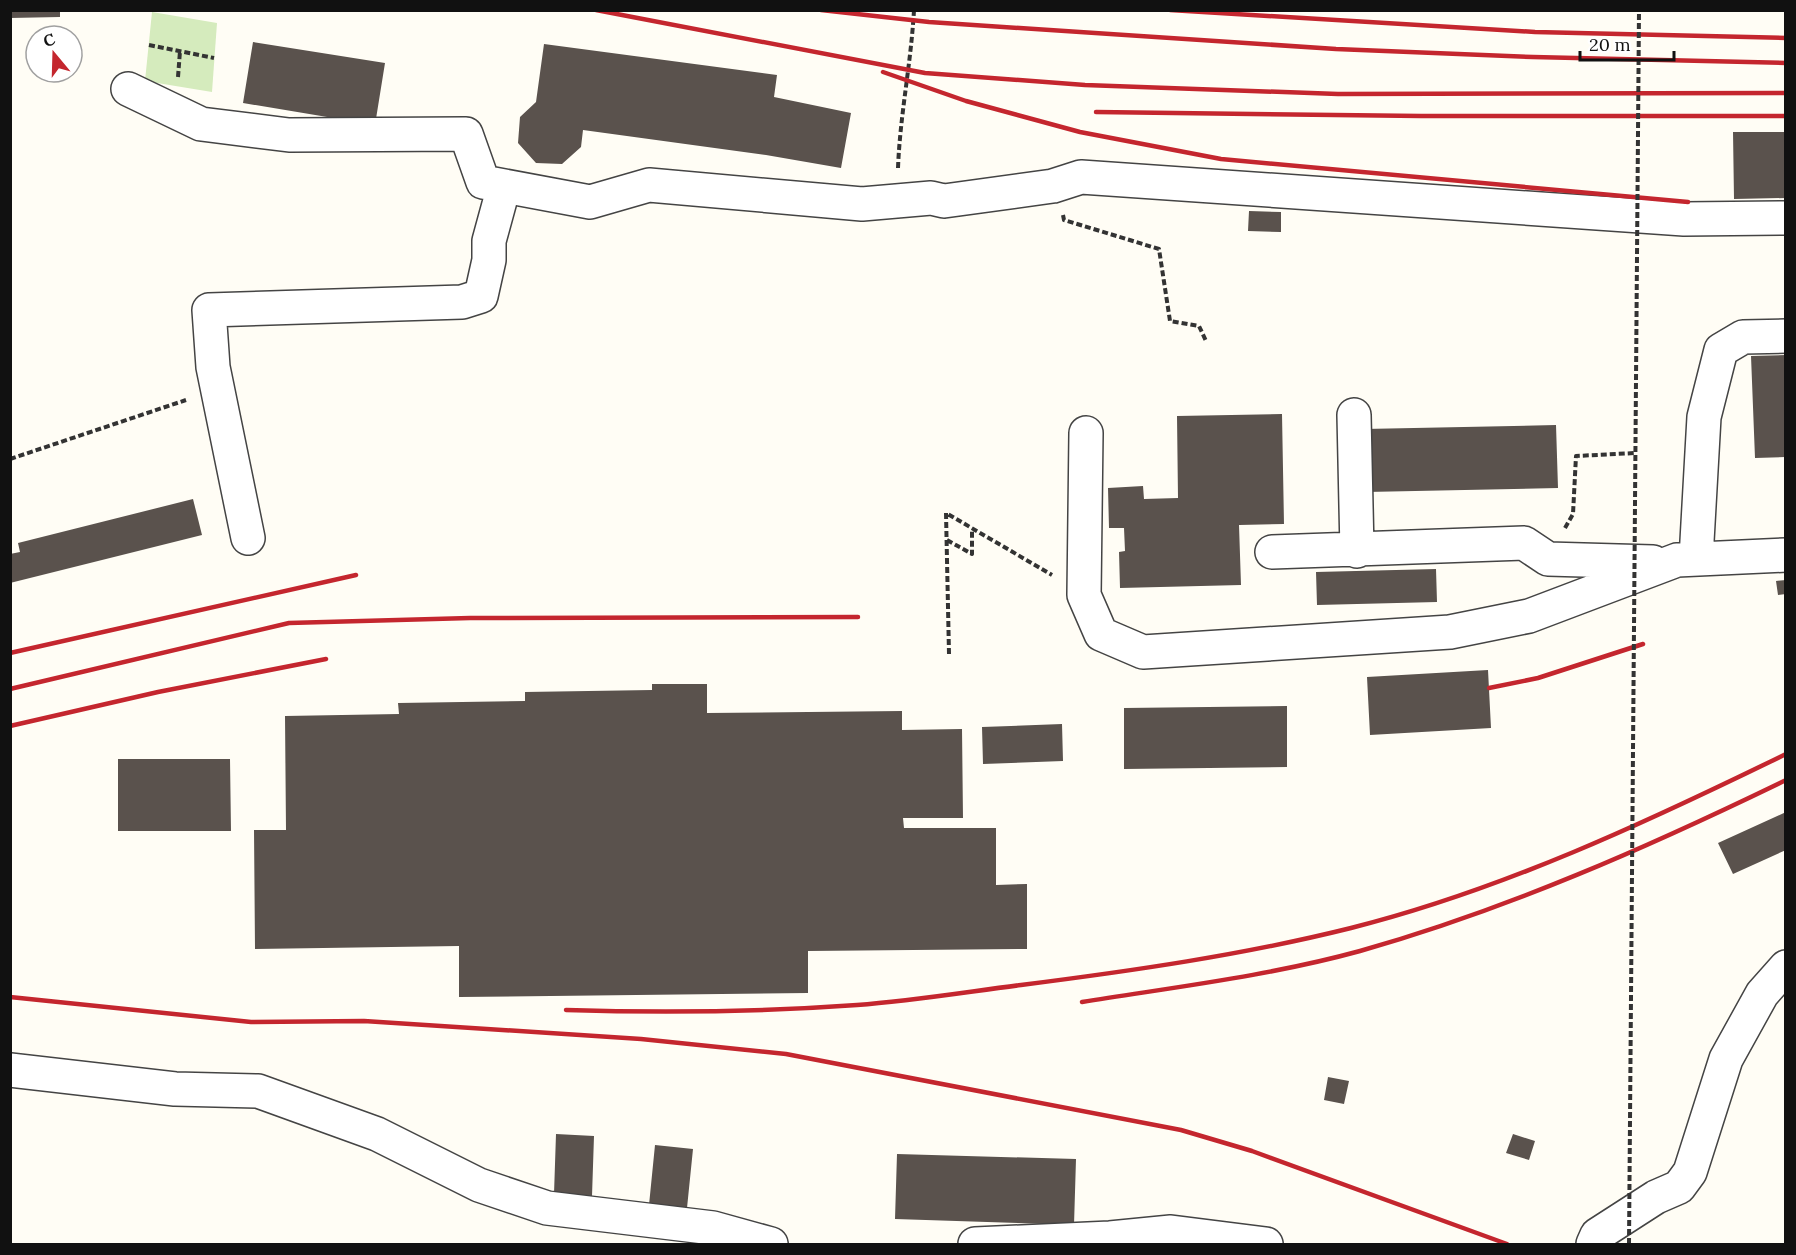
<svg xmlns="http://www.w3.org/2000/svg" width="1796" height="1255" font-family="Lora,serif">
<style>
.green{fill:#d5ebbd}
.building{fill:#5a524d}
.lines{fill:none;stroke-linecap:round;stroke-linejoin:round}
.minor-casing{stroke:#444;stroke-width:36}
.path{stroke:#333;stroke-width:4;stroke-dasharray:6 3;stroke-linecap:butt}
.minor{stroke:#fff;stroke-width:33}
.rail{stroke:#c4262e;stroke-width:4.5}
.path-bridge{stroke:#333;stroke-width:4;stroke-dasharray:6 3;stroke-linecap:butt}
</style>
<rect width="100%" height="100%" fill="#fffdf5"/>
<path class="green" d="M 152,12 L 217,23 L 212,92 L 145,81 Z"/>
<path class="building" d="M 10,10 L 60,10 L 60,17 L 10,18 Z
M 253,42 L 385,63 L 375,125 L 243,103 Z
M 544,44 L 777,75 L 774,97 L 851,113 L 841,168 L 766,155 L 583,130 L 581,147 L 562,164 L 536,163 L 518,143 L 520,117 L 536,102 Z
M 1733,132 L 1786,132 L 1786,198 L 1734,199 Z
M 1249,211 L 1281,212 L 1281,232 L 1248,231 Z
M 1786,355 L 1785,457 L 1755,458 L 1751,356 Z
M 1282,414 L 1284,524 L 1239,525 L 1241,585 L 1120,588 L 1119,552 L 1125,551 L 1124,528 L 1109,528 L 1108,488 L 1143,486 L 1144,499 L 1178,498 L 1177,416 Z
M 1556,425 L 1558,488 L 1366,492 L 1364,429 Z
M 193,499 L 202,535 L 10,583 L 10,554 L 20,552 L 18,543 Z
M 1436,569 L 1437,602 L 1317,605 L 1316,572 Z
M 1786,580 L 1786,594 L 1778,595 L 1776,581 Z
M 1488,670 L 1491,728 L 1370,735 L 1367,677 Z
M 652,684 L 707,684 L 707,713 L 902,711 L 902,730 L 962,729 L 963,818 L 903,818 L 904,828 L 996,828 L 996,885 L 1027,884 L 1027,949 L 808,951 L 808,993 L 459,997 L 459,946 L 255,949 L 254,830 L 286,830 L 285,716 L 399,714 L 398,703 L 525,701 L 525,692 L 652,690 Z
M 1287,706 L 1287,767 L 1124,769 L 1124,708 Z
M 1062,724 L 1063,761 L 983,764 L 982,727 Z
M 118,759 L 230,759 L 231,831 L 118,831 Z
M 1786,812 L 1786,850 L 1733,874 L 1718,843 Z
M 1328,1077 L 1349,1081 L 1344,1104 L 1324,1100 Z
M 556,1134 L 594,1136 L 592,1196 L 554,1194 Z
M 1513,1134 L 1535,1141 L 1529,1160 L 1506,1153 Z
M 655,1145 L 693,1149 L 687,1208 L 649,1205 Z
M 897,1154 L 1076,1159 L 1074,1225 L 895,1219 Z"/>
<g class="lines">
<g class="minor-casing">
<path id="minor" d="M 128,89 L 201,124 L 289,135 L 466,134 L 483,182 L 590,202 L 649,185 L 862,204 L 931,198 L 944,201 L 1053,186 L 1081,177 L 1684,219 L 1786,218
M 1354,415 L 1357,551
M 1086,433 L 1084,595 L 1101,634 L 1143,652 L 1450,632 L 1529,616 L 1677,560 L 1786,555
M 248,538 L 213,367 L 209,310 L 462,302 L 481,296 L 489,260 L 489,241 L 504,186
M 1272,552 L 1524,543 L 1548,559 L 1653,562
M 1696,559 L 1704,417 L 1721,350 L 1743,337 L 1786,336
M 10,1070 L 175,1089 L 258,1091 L 377,1134 L 479,1185 L 547,1208 L 713,1228 L 771,1244
M 975,1244 L 1110,1238 L 1171,1232 L 1266,1244
M 1593,1244 L 1597,1235 L 1656,1197 L 1679,1187 L 1690,1172 L 1726,1059 L 1762,994 L 1786,967"/>
</g>
<path class="path" d="M 149,45 L 214,58
M 178,77 L 180,51
M 898,168 C 900,115 911,64 914,10
M 1063,215 L 1064,220 L 1159,249 L 1170,321 L 1199,326 L 1206,341
M 10,459 L 186,400
M 1565,528 L 1573,514 L 1576,456 L 1636,453
M 947,540 L 972,554 L 972,529
M 949,654 L 946,513 L 1052,575"/>
<use href="#minor" class="minor"/>
<path class="rail" d="M 596,10 L 925,73 L 1085,85 L 1338,94 L 1786,93
M 821,10 L 929,22 L 1336,49 L 1533,57 L 1786,63
M 1170,10 L 1535,32 L 1786,38
M 883,72 L 966,101 L 1080,132 L 1221,159 L 1688,202
M 1096,112 L 1421,116 L 1786,116
M 10,653 L 356,575
M 1489,688 L 1538,678 L 1643,644
M 10,689 L 289,623 L 470,618 L 858,617
M 10,726 L 158,692 L 326,659
M 10,997 L 251,1022 L 364,1021 L 641,1039 L 786,1054 L 1181,1130 L 1252,1151 L 1507,1244
M 1082,1002 C 1175,987 1269,976 1360,951 C 1508,909 1648,847 1786,780
M 566,1010 C 663,1013 760,1012 857,1005 C 912,1001 966,992 1021,985 C 1131,971 1243,955 1351,928 C 1502,890 1647,822 1786,754"/>
<path class="path-bridge" d="M 1629,1244 L 1639,10"/>
</g>
<rect width="1796" height="1255" fill="none" stroke="#111111" stroke-width="24"/>
<g transform="translate(54 54) rotate(341)"><circle r="28" fill="#ffffff" stroke="#a0a0a0" stroke-width="1.5"/>
<path d="M0-4.5L10 22L0 15L-10 22Z" fill="#c4262e"/>
<text y="-9" font-size="16" font-weight="bold" text-anchor="middle" fill="#111111">С</text>
</g>
<path d="M1580 51v9h94v-9" fill="none" stroke="#111111" stroke-width="3"/>
<text x="1589" y="51" font-size="18" fill="#111111" stroke="#ffffff" stroke-width="4.5" paint-order="stroke">20 m</text>
</svg>
